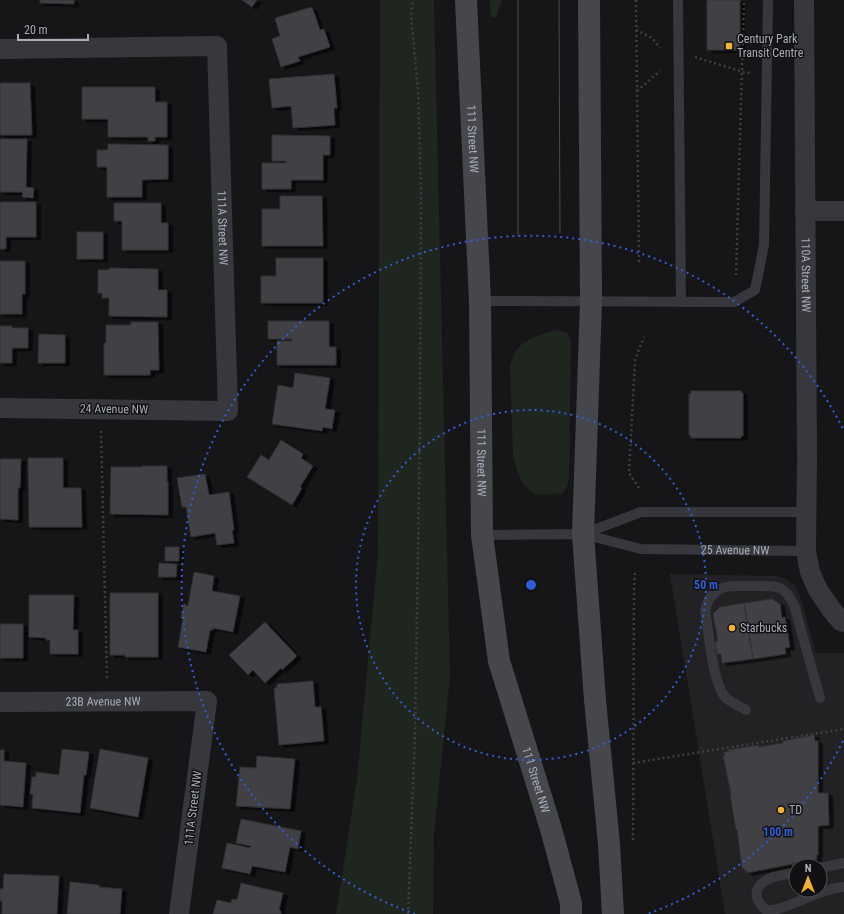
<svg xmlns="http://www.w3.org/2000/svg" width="844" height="914" font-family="'Roboto Condensed',sans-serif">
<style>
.built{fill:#222225;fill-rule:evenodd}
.green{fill:#1e261f}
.building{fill:#404145;stroke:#303034;filter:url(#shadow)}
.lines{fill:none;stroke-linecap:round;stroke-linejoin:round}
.path{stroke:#3d3f44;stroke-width:2.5;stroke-dasharray:2 3;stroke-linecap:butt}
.service{stroke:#37383d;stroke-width:10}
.minor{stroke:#37383d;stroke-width:20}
.secondary{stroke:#45474d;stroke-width:22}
.tram{stroke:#4a4c52;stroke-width:1}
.ring{fill:none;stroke:#325cd3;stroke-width:2;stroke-dasharray:2 4}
.poi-dot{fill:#f2b134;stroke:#111113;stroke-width:1.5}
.labels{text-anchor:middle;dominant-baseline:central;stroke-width:3;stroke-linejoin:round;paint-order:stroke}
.poi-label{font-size:12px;fill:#a8adb8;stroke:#111113;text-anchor:start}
.street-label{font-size:12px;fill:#a8adb8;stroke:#111113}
.centre{fill:#325cd3;stroke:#111113;stroke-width:2}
.ring-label{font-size:12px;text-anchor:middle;font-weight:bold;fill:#325cd3;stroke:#111113;stroke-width:3;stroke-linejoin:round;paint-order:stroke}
</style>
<defs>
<filter id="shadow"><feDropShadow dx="4.5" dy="2.5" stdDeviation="0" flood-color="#0009"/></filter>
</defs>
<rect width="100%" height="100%" fill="#161618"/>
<path class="built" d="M 670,574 L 776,576 L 786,579 L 794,585 L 800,596 L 816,653 L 844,653 L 844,914 L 725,914 ZM 796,866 L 820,866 L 820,890 L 796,890 Z"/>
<path class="green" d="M 380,0 L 434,0 L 450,676 L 434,834 L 433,914 L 336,914 L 357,779 L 378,553 Z
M 489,0 L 502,0 L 496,17 L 491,17 Z
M 556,330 C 566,331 569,332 571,342 L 569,478 L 567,487 L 563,493 L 542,495 L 534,494 L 523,484 L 517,471 L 513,455 L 510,366 C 517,339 532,338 556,330 Z"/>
<path class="building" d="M 40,0 L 74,0 L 74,4 L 40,3 Z
M 242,0 L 257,0 L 252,7 Z
M 707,0 L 740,0 L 740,50 L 707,50 Z
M 312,7 L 320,30 L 324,29 L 330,47 L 298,57 L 300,61 L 281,67 L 272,39 L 280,36 L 275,18 Z
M 334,74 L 337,108 L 334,108 L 335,125 L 293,128 L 291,106 L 272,108 L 269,79 Z
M 0,83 L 30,83 L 32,135 L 0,135 Z
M 82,87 L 155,87 L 155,102 L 167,102 L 167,137 L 155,137 L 155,141 L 148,141 L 148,137 L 108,137 L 108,119 L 82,119 Z
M 272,135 L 330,136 L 330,155 L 323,155 L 323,180 L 291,180 L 291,189 L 262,189 L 262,163 L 286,163 L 286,161 L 272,161 Z
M 0,139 L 27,139 L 26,187 L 34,188 L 33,198 L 22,197 L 23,192 L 0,192 Z
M 108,144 L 168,145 L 168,179 L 142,180 L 142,197 L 107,197 L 107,167 L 97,167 L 97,150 L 108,150 Z
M 280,196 L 322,196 L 323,246 L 262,246 L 262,209 L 280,209 Z
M 0,202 L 36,202 L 36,237 L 6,237 L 6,249 L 0,249 Z
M 114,203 L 161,203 L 161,223 L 168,223 L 168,250 L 122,250 L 122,221 L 114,221 Z
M 77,232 L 103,232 L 103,259 L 77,259 Z
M 276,258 L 323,258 L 323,303 L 261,303 L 261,276 L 276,276 Z
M 0,261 L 25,261 L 25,294 L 22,294 L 22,314 L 0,314 Z
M 109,268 L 158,269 L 158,290 L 167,290 L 167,317 L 109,316 L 109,298 L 102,298 L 102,293 L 98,293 L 98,270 L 109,270 Z
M 268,321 L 329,321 L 329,347 L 336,347 L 336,365 L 277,365 L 277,341 L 292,341 L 292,339 L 268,339 Z
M 131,322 L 158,322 L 159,370 L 150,370 L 150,375 L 104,375 L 104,343 L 106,343 L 106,325 L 131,325 Z
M 0,326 L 12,326 L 12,328 L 28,328 L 28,348 L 12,348 L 12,363 L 0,363 Z
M 39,334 L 65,335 L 65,363 L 38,363 Z
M 295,373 L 330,378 L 325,409 L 335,410 L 332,429 L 323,427 L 322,431 L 272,424 L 278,385 L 293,388 Z
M 691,391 L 741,391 L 741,393 L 743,393 L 743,436 L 741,436 L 741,438 L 691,438 L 691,435 L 689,435 L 689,394 L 691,394 Z
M 281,440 L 303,454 L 301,458 L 313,466 L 300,487 L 302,488 L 292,505 L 247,477 L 261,455 L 269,460 Z
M 28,458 L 63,458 L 63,488 L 81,488 L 82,527 L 29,527 Z
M 0,459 L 21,459 L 20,488 L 18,488 L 18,520 L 0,519 Z
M 142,466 L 167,466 L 167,482 L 168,482 L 168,515 L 110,514 L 111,467 L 142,467 Z
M 205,474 L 209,495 L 229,492 L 234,530 L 232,530 L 234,543 L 217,545 L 215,533 L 191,537 L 186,507 L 182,507 L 177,478 Z
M 165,547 L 179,547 L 179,561 L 165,561 Z
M 159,563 L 177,564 L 176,577 L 158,577 Z
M 194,572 L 214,576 L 212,591 L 240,596 L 233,632 L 213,628 L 213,630 L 210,630 L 206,652 L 178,647 L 183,618 L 181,618 L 184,604 L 188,606 Z
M 110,593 L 158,593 L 158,657 L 125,657 L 125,655 L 110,655 Z
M 29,595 L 74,595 L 73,630 L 78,630 L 78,654 L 50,654 L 50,640 L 46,640 L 46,638 L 29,637 Z
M 772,599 L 780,604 L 782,618 L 785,617 L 790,647 L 785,648 L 786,654 L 753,659 L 744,603 Z
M 744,603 L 753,659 L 722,663 L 721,654 L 717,654 L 715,642 L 718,641 L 713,614 L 720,607 Z
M 265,622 L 297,656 L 282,670 L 281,668 L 265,683 L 253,670 L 248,675 L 229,655 Z
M 0,624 L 23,624 L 23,658 L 0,658 Z
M 313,681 L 315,707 L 321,707 L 324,741 L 279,745 L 274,688 L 277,688 L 277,684 Z
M 814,735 L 815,741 L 818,741 L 818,793 L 828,793 L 829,825 L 818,826 L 818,855 L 816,855 L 817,859 L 747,873 L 747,870 L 744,871 L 744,868 L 742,868 L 737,829 L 736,830 L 730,794 L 731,794 L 723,756 L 725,756 L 724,752 L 728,752 L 728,750 L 759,745 L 759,747 L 783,743 L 783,741 Z
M 62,749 L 89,752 L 86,775 L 84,775 L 80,813 L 32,808 L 33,794 L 30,794 L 32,777 L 36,777 L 36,772 L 59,775 Z
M 100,749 L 148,758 L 138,817 L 90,808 Z
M 0,750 L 4,750 L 4,761 L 26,763 L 23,807 L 0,805 Z
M 257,756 L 295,759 L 290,809 L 236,806 L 240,767 L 256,768 Z
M 241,819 L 301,831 L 298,849 L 290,847 L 285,872 L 252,866 L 250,874 L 222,868 L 227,843 L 250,848 L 251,846 L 236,843 Z
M 811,860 L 812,866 L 796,866 L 796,883 L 795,883 L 792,863 Z
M 4,874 L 59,876 L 57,914 L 2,914 L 2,901 L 0,901 L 0,889 L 3,889 Z
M 70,882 L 99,885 L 99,887 L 122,889 L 120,914 L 67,914 Z
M 241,883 L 283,893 L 279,910 L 281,911 L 281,914 L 213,914 L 217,900 L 231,903 L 232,899 L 237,900 Z"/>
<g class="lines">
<path class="path" d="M 636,0 L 639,262
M 636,30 L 652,38 L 660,48
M 695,57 L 743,72 L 750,73
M 637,91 L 660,71
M 736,275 L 744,0
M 101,431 L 107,680
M 639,488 L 629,473 L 635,360 L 644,337
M 633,763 L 844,729
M 633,840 L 634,588 L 635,570
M 408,914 L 415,734 L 420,426 L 421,191 L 418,90 L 411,15 L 413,0"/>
<g class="service">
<path d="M 678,0 L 681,302"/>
<path d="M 480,301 L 734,302 L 755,290 L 764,245 L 768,0"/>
<path d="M 583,534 L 641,512 L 806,512"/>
<path id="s1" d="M 482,535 L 583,534 L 641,549 L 806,551"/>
<path d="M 746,710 C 739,706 730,702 725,697 C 712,681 709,632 705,610 C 712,583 732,585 755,586 C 763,586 772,585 780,588 C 787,591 790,598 794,605 L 820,698"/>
<path d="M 820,868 L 844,863"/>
<path d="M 796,873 C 783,875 762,876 757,891 C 755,899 760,904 766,910 L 773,910 C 797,905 819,889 844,887"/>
</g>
<g class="minor">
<path id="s2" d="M 804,0 L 807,457 L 806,551 L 810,572 L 818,590 L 831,609 L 841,621 L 844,622"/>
<path id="s3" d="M 0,49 L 217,46 L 228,411 L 0,408"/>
<path d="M 805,211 L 844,211"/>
<path id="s4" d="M 0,702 L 207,701 L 179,914"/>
</g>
<g class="secondary">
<path id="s5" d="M 466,0 L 480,301 L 482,535 L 499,661 L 551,829 L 571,903 L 571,914"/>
<path d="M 589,0 L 591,301 L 583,534 L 595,700 L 609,844 L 613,914"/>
</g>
<path class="tram" d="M 518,0 L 518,235
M 559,0 L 560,233"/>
</g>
<g class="ring">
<circle cx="531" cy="585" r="175"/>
<path d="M843 741A349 349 0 0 1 647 914M415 914A349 349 0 1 1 843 429"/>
</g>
<g class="poi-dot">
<rect x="725" y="42" width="8" height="8" rx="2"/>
<circle cx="732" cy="628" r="4"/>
<circle cx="781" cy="810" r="4"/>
</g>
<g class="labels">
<g class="poi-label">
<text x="737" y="39">Century Park<tspan x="737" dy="14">Transit Centre</tspan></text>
<text x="740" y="628">Starbucks</text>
<text x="789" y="810">TD</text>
</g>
<g class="street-label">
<text stroke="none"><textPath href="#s5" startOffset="139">111 Street NW</textPath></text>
<text stroke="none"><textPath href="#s3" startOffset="399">111A Street NW</textPath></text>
<text stroke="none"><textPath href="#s2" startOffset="275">110A Street NW</textPath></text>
<text transform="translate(114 409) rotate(1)">24 Avenue NW</text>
<text stroke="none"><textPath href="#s5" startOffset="463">111 Street NW</textPath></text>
<text stroke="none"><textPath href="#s1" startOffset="255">25 Avenue NW</textPath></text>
<text stroke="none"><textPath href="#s4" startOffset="103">23B Avenue NW</textPath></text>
<text stroke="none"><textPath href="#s5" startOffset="787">111 Street NW</textPath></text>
<text transform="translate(193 808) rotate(-83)">111A Street NW</text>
</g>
</g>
<circle cx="531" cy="585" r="6" class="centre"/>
<g class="ring-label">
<text x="706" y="589">50 m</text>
<text x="778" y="836">100 m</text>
</g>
<g transform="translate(808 878)"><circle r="19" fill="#111113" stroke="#4d4f55"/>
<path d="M0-3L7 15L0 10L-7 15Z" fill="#f2b134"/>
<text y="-6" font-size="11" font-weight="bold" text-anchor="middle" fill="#a8adb8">N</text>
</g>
<path d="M18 34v6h70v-6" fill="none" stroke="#a8adb8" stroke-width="2"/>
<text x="24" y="34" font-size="12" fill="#a8adb8" stroke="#111113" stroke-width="3" paint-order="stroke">20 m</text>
</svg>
